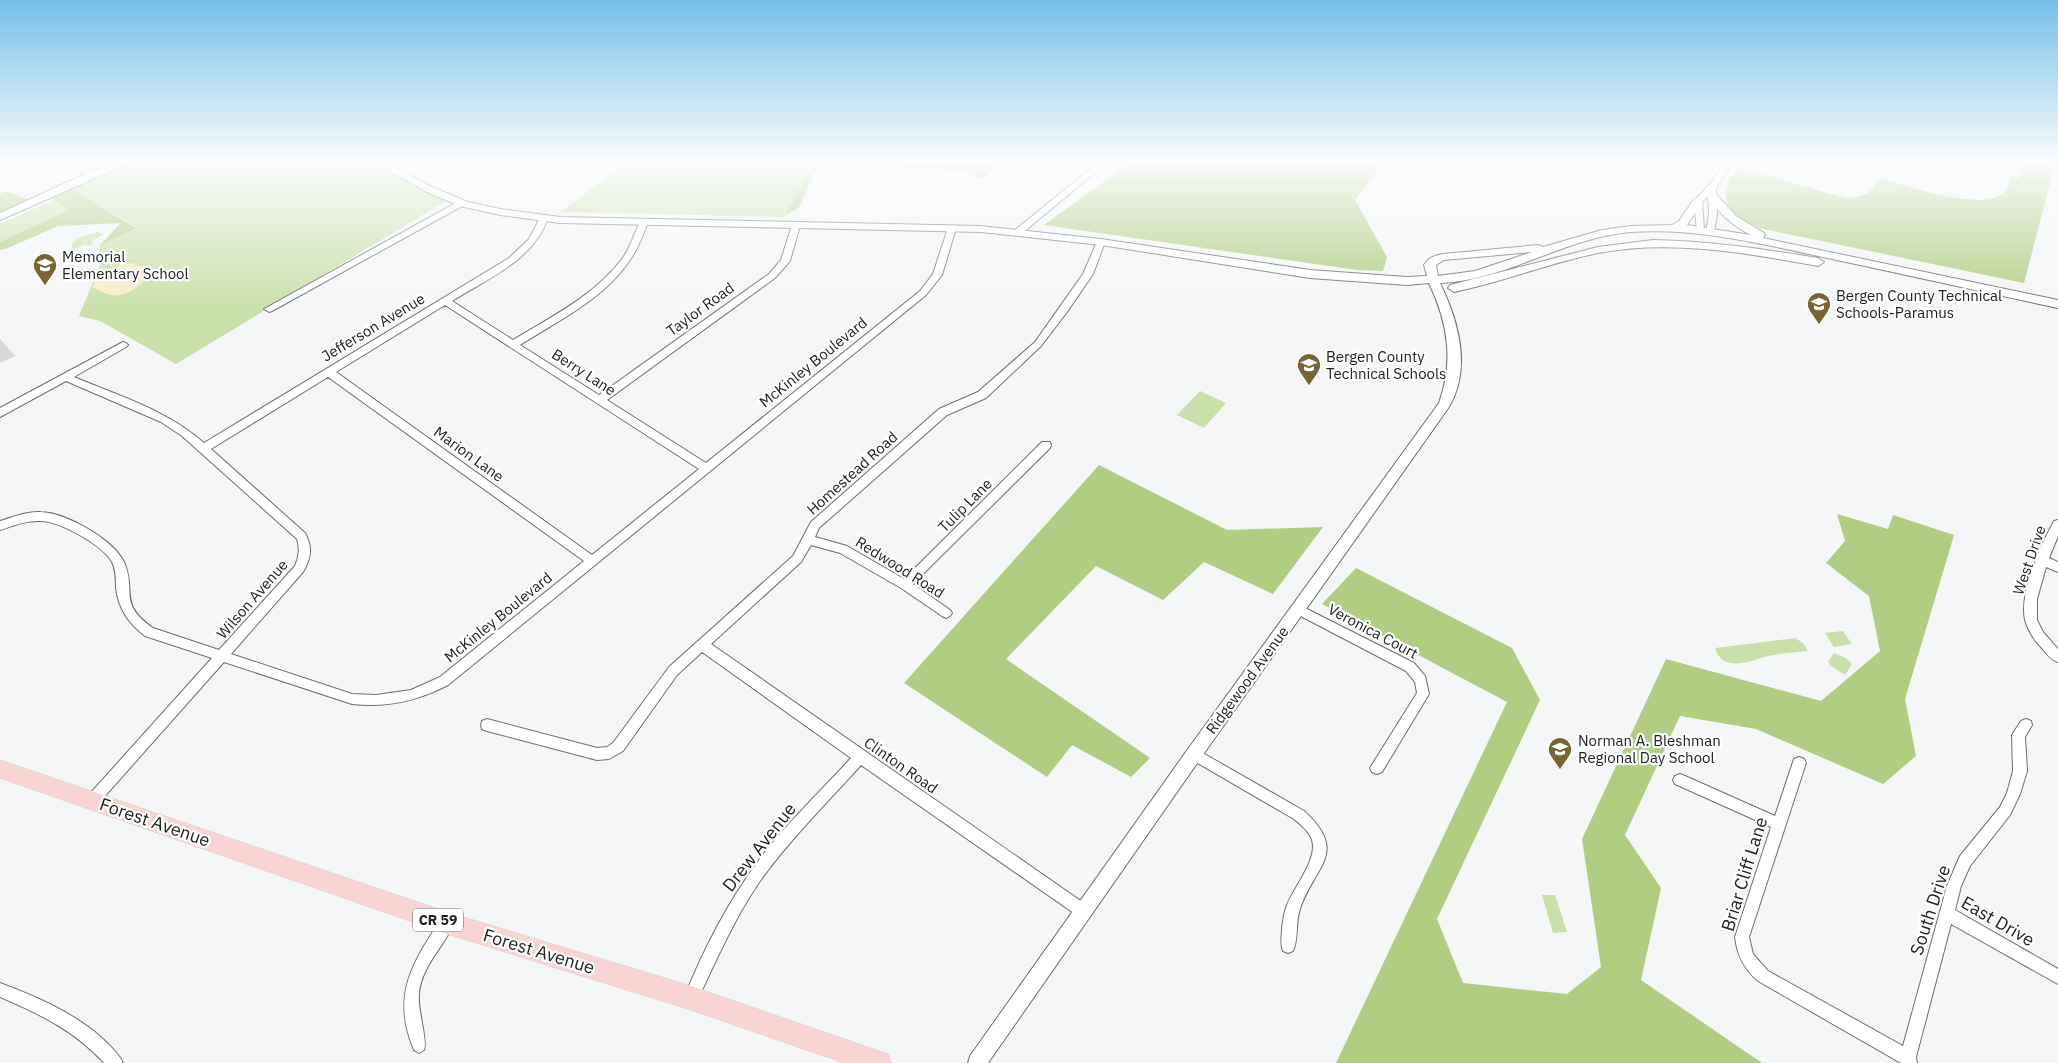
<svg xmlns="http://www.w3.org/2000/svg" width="2058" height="1063" font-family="'IBM Plex Sans',sans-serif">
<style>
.green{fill:#cae0aa}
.forest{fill:#b0cd82}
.sand{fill:#f7edc7}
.building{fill:#d6d7d9}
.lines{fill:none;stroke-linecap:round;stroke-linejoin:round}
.minor-casing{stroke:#6d6d6f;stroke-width:2}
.tertiary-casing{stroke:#6d6d6f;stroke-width:2}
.primary-casing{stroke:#d3d3d3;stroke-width:1}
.minor{fill:#fff;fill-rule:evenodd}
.tertiary{fill:#fff;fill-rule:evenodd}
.primary{fill:#f8d4d2;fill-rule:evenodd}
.labels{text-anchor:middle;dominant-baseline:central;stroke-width:4.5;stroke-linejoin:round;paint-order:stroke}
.shield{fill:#fff;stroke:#646464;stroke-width:1}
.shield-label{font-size:14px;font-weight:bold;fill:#212121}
.poi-label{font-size:15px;fill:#212121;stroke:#fff;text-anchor:start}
.street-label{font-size:15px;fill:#212121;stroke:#fff}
.near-street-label{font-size:18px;fill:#212121;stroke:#fff}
</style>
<rect width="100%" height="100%" fill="#f5f6f8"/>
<path class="green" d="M 129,161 L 377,161 L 449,199 L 176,364 L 100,321 L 79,316 L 100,265 L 100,245 L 136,227 L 67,186 Z
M 627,161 L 815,161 L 784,217 L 561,212 Z
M 54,200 L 68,210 L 0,242 L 0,224 Z
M 97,232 L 104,234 L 92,241 L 93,244 L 89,246 L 84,245 L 74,250 L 71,248 C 75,235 86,236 97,232 Z
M 1200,391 L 1226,403 L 1204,428 L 1177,415 Z
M 1843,631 L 1852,644 L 1834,647 L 1825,633 Z
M 1795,638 L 1803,643 L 1808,651 C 1793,653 1776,653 1761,658 C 1745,663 1722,671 1715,648 Z
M 1834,653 L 1846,658 L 1852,664 L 1845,675 L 1831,666 L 1828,662 Z
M 1542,895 L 1555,895 L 1567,932 L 1553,933 Z"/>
<path class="forest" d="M 815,161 L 1004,161 L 982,179 L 965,171 L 819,163 L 800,206 L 784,217 Z
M 1132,161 L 1386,161 L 1355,200 L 1387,257 L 1383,271 L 1357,270 L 1044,225 Z
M 2024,161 L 2056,161 L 2024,283 L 1759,228 C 1752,224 1743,221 1737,216 C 1720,202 1724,180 1740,168 L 1846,198 C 1854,197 1864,197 1870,191 C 1874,186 1875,182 1880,178 C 1907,186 1977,211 2002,194 C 2008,190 2009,184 2010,177 L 2018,179 Z
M 67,186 L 136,228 L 100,245 L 121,223 L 58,226 L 8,248 L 0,250 L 0,242 L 68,210 L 54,200 L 52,193 Z
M 5,191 L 29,200 L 0,214 L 0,194 Z
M 1099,465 L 1227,530 L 1323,527 L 1273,594 L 1204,562 L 1163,600 L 1096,566 L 1006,659 L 1150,758 L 1131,777 L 1072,745 L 1047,777 L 904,683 Z
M 1837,514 L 1888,529 L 1893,515 L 1954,535 L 1905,699 L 1916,756 L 1883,784 L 1756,729 L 1680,716 L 1625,835 L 1661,888 L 1641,980 L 1762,1063 L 1336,1063 L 1507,702 L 1322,604 L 1356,568 L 1512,648 L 1540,700 L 1437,919 L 1463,983 L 1567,994 L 1601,967 L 1582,839 L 1666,659 L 1821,701 L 1880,651 L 1869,596 L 1826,563 L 1845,541 Z"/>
<path class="sand" d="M 132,263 L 143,267 L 147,274 C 144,286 123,298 111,295 C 105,294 98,290 92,287 L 96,279 L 95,278 L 102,274 L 105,274 L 119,265 Z"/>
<path class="building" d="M 0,339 L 15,356 L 0,363 Z"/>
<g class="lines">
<g class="minor-casing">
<path id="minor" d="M 64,161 L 73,161 L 97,174 L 96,176 L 90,176 Z
M 537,161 L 556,161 C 552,165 541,165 537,161 Z
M 1100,161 L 1109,161 L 1021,234 L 1015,234 L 1015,230 Z
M 1726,161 L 1734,161 L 1716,188 L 1717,215 L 1714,231 L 1710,234 L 1706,231 L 1709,215 L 1708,196 L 1702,202 L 1704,229 L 1700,232 L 1697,231 L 1694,201 L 1710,184 Z
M 461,200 L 464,201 L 464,205 L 272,311 L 269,312 L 264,309 Z
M 544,215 L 548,218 C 534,260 487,279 452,301 L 513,340 C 551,317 595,295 622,259 C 631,247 634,233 641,220 L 647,220 L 648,222 C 643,235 638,249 630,260 C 604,299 558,321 520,345 L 599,395 L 769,274 L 781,260 L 792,225 L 796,222 L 800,225 L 790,261 L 775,278 L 607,400 L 706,463 L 920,291 L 933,274 L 948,228 L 952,225 L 956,228 L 942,275 L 926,295 L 448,685 C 417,701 387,708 352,704 L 224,662 L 97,805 L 92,807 L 87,805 L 85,801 L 87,797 L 212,658 L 145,636 C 129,624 118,608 116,588 C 116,579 116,570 112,562 C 103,545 59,521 41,521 C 26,520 13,526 0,530 L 0,521 C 13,517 27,511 41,512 C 66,513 113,539 124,562 C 137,591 117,603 153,628 L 219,650 L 295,566 C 299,556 300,549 297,539 L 182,436 L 161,422 L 66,381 L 0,417 L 0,408 L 123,342 L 126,343 L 128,345 L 126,347 L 74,377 C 119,396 167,410 204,443 L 509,258 L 529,239 L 540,218 ZM 445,305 L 699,469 L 592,555 L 336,372 ZM 328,377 L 584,561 L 440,677 L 411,690 L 376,695 L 352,694 L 231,654 L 303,572 C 311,558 313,548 305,533 L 211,449 Z
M 1101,239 L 1105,242 L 1093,274 L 1067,312 L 1041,346 L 986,398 L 947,415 L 819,528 L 815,537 L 847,546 L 904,579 L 1042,442 L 1050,442 L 1051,445 L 1050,448 L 913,584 L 950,610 L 952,613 L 950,616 L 946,618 L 942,616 L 901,588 L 840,553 L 811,545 L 801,562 L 711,644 L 1088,906 L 1090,911 L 1088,916 L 1083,918 L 1078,916 L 861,765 C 826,804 788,841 758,884 C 733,921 715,963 696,1003 L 691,1005 L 686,1003 L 684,998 C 703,950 728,902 759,860 C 786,824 820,792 851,758 L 702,652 L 677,675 L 623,751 L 609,759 L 597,760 L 487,731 L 482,729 L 481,725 L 482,721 L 487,719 L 597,748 L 607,747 L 613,743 L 669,667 L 793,556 L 811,522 L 939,409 L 978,392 L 1035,342 L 1083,274 L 1097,242 Z
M 2058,520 L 2058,536 L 2049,558 L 2058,562 L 2058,572 L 2046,567 L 2037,599 L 2037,620 L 2043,632 L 2058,649 L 2058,662 C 2051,660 2046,653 2041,647 C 2034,640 2028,630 2025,620 C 2019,593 2041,545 2054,521 Z
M 1297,604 L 1414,663 L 1425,676 L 1429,694 L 1382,772 L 1377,774 L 1372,772 L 1370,768 L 1417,693 L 1415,682 L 1406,671 L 1293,612 L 1291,609 L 1293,606 Z
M 2026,719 L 2031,721 L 2032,725 L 2025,737 L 2027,771 L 2020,794 L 2010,815 L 1970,866 L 1961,886 L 1955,910 L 2058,969 L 2058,984 L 1951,924 L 1916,1057 L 1917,1063 L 1901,1063 L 1758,981 C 1744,969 1737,955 1735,937 L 1771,827 L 1675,784 L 1673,780 L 1675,776 L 1680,774 L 1685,776 L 1775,816 L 1794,759 L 1799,757 L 1804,759 L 1806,763 L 1749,937 L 1753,954 L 1768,971 L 1903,1046 L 1947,886 L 1960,856 L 2000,807 L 2007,793 L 2013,771 L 2012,735 L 2021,721 Z
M 1194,748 L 1304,811 C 1350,853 1314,866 1300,909 C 1295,923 1299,938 1293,951 L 1288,953 L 1283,951 C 1280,944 1282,936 1282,928 C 1283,920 1284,912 1287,905 C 1294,887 1318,859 1312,840 C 1309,831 1301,825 1294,819 L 1189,758 L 1187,754 L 1189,750 Z
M 447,916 L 452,918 L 454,923 C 444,947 422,965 419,993 C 417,1009 428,1041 424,1050 L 419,1053 L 414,1050 C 391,996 412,963 442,918 Z
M 0,983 C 37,997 73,1012 103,1039 C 110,1046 119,1054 123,1063 L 104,1063 C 75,1031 40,1014 0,997 Z"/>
</g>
<g class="tertiary-casing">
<path id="tertiary" d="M 121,161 L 134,161 L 0,220 L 0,213 L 78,177 Z
M 372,161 L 384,161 L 434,188 L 468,202 L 500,209 L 560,217 L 981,226 L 1101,239 L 1310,270 L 1407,277 L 1427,276 L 1424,265 C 1429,257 1434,256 1443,254 L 1538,245 L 1543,247 L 1602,230 L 1630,226 L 1672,225 L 1679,221 L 1694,199 L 1698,198 L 1703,201 L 1687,225 L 1751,235 C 1732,226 1718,212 1706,195 L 1711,192 L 1715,193 L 1736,216 L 1764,233 L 1765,235 L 1763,238 L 2058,300 L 2058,308 C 1983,292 1907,275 1832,259 C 1765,245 1699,227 1630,232 C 1564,238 1507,280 1440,283 C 1458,320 1472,368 1449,407 L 1200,759 L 988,1063 L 968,1063 L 970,1056 L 1188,749 L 1439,403 C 1454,361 1448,323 1429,283 L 1407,285 L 1310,278 L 1101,245 L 981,232 L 560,223 L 500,215 L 460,206 L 427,192 ZM 1532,252 L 1475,271 L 1438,276 L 1436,265 L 1444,260 Z
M 1653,240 C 1709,241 1763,249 1818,258 L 1824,262 L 1818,266 C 1746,253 1671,239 1598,253 C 1549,263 1503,282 1454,292 L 1448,288 L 1450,285 L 1598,247 Z"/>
</g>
<g class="primary-casing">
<path id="primary" d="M 0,760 L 447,912 L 691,986 L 879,1051 L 888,1054 L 891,1063 L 844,1063 L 691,1010 L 447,934 L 0,778 Z"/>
</g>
<use href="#minor" class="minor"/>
<use href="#tertiary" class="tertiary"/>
<use href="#primary" class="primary"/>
</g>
<linearGradient id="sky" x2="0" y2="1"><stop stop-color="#75c0ea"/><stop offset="0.52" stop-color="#fafbfc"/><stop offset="1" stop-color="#fafbfc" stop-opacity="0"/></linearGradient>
<rect width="2058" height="309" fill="url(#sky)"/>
<defs>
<g id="school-pin" transform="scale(1.25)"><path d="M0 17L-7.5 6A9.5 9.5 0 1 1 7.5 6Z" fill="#776533" stroke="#fff"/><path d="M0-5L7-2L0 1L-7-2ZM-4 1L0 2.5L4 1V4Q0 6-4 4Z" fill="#fff"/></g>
</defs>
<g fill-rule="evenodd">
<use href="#school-pin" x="45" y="265"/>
<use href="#school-pin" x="1819" y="304"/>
<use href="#school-pin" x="1309" y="365"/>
<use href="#school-pin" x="1560" y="749"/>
</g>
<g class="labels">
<rect class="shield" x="413" y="908.5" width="50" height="23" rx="4"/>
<g class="shield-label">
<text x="438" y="920">CR 59</text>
</g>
<g class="poi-label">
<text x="62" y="256">Memorial<tspan x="62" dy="17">Elementary School</tspan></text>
<text x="1836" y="295">Bergen County Technical<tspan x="1836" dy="17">Schools-Paramus</tspan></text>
<text x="1326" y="356">Bergen County<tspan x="1326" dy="17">Technical Schools</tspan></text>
<text x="1578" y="740">Norman A. Bleshman<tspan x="1578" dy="17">Regional Day School</tspan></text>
</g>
<g class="street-label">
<text transform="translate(700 309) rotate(-36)">Taylor Road</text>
<text transform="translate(373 327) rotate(-31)">Jefferson Avenue</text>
<text transform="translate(813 362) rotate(-39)">McKinley Boulevard</text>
<text transform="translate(584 372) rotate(33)">Berry Lane</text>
<text transform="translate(469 454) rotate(36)">Marion Lane</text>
<text transform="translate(852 473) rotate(-42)">Homestead Road</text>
<text transform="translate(965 505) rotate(-45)">Tulip Lane</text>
<text transform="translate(2029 560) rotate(-71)">West Drive</text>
<text transform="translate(900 567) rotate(32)">Redwood Road</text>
<text transform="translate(252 599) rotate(-49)">Wilson Avenue</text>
<text transform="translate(498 617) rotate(-39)">McKinley Boulevard</text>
<text transform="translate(1373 631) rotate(28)">Veronica Court</text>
<text transform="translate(1247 680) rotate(-54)">Ridgewood Avenue</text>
<text transform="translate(901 765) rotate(35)">Clinton Road</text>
</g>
<g class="near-street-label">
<text transform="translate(155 822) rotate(19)">Forest Avenue</text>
<text transform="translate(759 847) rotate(-52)">Drew Avenue</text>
<text transform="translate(1744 874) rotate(-73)">Briar Cliff Lane</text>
<text transform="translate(1930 910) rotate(-72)">South Drive</text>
<text transform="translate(1998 921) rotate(30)">East Drive</text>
<text transform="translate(539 951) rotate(17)">Forest Avenue</text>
</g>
</g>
</svg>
